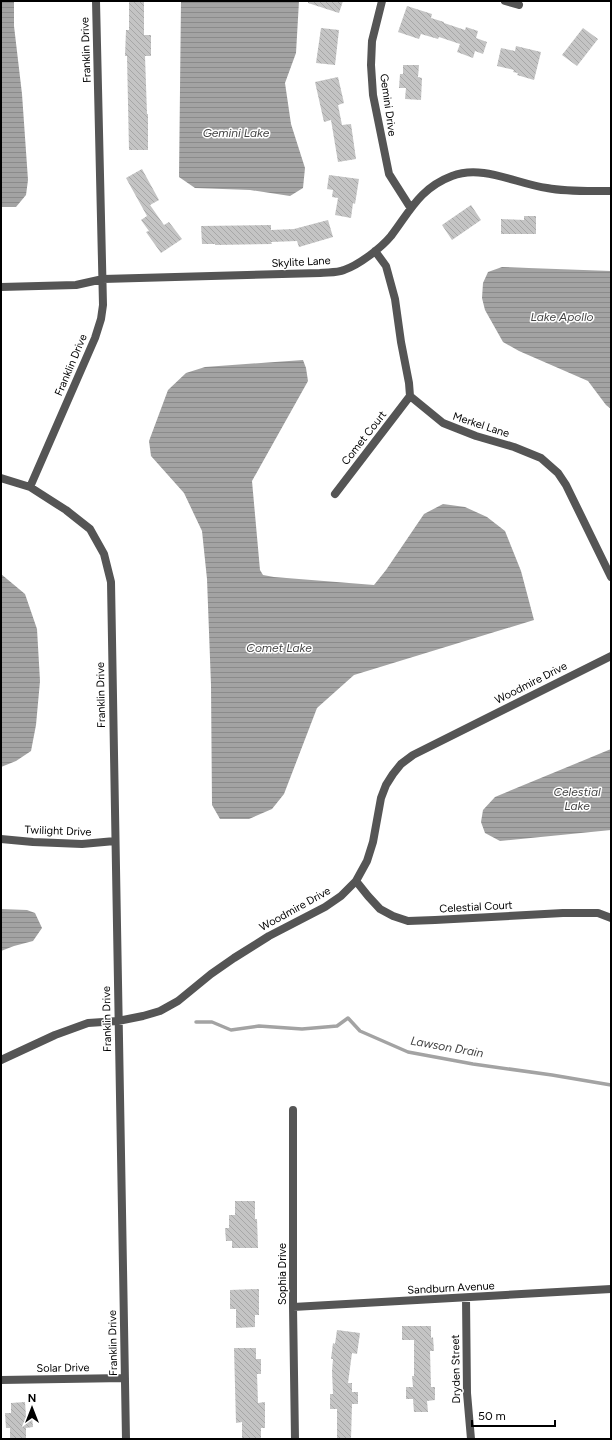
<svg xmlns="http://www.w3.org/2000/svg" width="612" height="1440" font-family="Figtree,sans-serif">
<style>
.water{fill:url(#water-rules)}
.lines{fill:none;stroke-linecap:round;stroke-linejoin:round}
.stream{stroke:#a3a3a3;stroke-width:3.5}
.building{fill:url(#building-back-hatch)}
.street{stroke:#555;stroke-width:8}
.labels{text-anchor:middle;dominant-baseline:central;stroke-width:3;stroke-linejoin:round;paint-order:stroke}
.street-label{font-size:11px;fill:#000;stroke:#fff}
.water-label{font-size:12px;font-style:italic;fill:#444;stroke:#fff}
</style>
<defs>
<pattern id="water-rules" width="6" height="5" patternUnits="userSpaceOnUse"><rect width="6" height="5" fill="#a3a3a3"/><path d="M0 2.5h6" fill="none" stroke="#8b8b8b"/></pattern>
<pattern id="building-back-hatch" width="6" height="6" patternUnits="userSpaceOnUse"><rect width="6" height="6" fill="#c4c4c4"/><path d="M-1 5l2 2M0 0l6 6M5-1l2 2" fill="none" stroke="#a7a7a7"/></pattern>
</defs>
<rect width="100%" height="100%" fill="#fff"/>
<path class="water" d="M 1,1 L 14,1 L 14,26 L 22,94 L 28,180 L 26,195 L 16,207 L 1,207 Z
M 181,1 L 299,1 L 296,53 L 285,83 L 291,124 L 305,168 L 303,188 L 290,196 L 250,190 L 195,188 L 179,177 Z
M 502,267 L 611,271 L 611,409 L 606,405 L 588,381 L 519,351 L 503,342 L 485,310 L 482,298 L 483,283 L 488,272 Z
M 303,360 L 306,368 L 308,381 L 252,481 L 260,570 L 263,575 L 274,577 L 374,585 L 386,570 L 424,514 L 443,504 L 465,507 L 487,517 L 505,531 L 521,571 L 534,620 L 354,675 L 317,708 L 284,794 L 272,809 L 249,819 L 220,819 L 212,805 L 211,685 L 207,579 L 202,531 L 184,493 L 151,456 L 149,441 L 168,390 L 186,373 L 205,367 Z
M 1,574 L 25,594 L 37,629 L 40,681 L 36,725 L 31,751 L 16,761 L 1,767 Z
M 611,749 L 611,830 L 500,841 L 485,833 L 481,822 L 483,810 L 495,797 Z
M 1,909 L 27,910 L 35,913 L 42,928 L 33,941 L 14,946 L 1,951 Z"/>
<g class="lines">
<path class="stream" d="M 196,1022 L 212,1022 L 231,1030 L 259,1026 L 302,1029 L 337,1026 L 348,1018 L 360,1031 L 408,1052 L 473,1064 L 552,1075 L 611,1085"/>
</g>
<path class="building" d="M 129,1 L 144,1 L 144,35 L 151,35 L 151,56 L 145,56 L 147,114 L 148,114 L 148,150 L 129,150 L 127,56 L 125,56 L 126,30 L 129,30 Z
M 308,1 L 343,1 L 339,13 L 308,3 Z
M 407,6 L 432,14 L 431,18 L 444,22 L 444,23 L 465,30 L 466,27 L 478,31 L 476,38 L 487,42 L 483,54 L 475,51 L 473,58 L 457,52 L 460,44 L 439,37 L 438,39 L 421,34 L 419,39 L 398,32 Z
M 321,28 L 339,30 L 335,65 L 316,63 Z
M 583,28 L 598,39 L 577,66 L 562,55 Z
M 516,46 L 541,52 L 534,80 L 517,75 L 518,73 L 513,72 L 514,70 L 497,66 L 501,48 L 515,51 Z
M 403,65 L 419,65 L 418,77 L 422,78 L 421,100 L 405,99 L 406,88 L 399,88 L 400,74 L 403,74 Z
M 338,77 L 344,103 L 338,105 L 342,125 L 351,124 L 356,159 L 338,162 L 331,120 L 324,122 L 315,82 Z
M 142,169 L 159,200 L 150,205 L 164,225 L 169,222 L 182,239 L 161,253 L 146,232 L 149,231 L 141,220 L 147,216 L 126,178 Z
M 329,175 L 359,179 L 355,204 L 353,203 L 351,218 L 335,215 L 338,198 L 332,197 L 333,190 L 327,189 Z
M 471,205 L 481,220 L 452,240 L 442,225 Z
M 524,216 L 536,216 L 536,234 L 501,234 L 501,219 L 524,220 Z
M 328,220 L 333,237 L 299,247 L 297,241 L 271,242 L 272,244 L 215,245 L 215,244 L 202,244 L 201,226 L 271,225 L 271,230 L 294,229 Z
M 235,1201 L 255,1201 L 255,1219 L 257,1219 L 258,1248 L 232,1248 L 232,1241 L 226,1241 L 225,1228 L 229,1228 L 229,1215 L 235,1215 Z
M 259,1289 L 259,1315 L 255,1315 L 255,1327 L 236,1328 L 236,1309 L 230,1309 L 230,1290 Z
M 402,1326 L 431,1326 L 431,1338 L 433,1337 L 434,1351 L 430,1351 L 431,1387 L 435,1387 L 435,1400 L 427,1401 L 428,1412 L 414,1412 L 413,1399 L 406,1399 L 406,1387 L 413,1387 L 412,1376 L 414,1376 L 414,1340 L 402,1340 Z
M 337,1330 L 360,1333 L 357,1354 L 352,1353 L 348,1383 L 352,1383 L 352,1392 L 358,1392 L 358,1404 L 352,1404 L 351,1439 L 337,1439 L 337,1409 L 330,1409 L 330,1394 L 333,1394 L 332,1371 L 333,1359 L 331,1359 L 333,1343 L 335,1344 Z
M 234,1348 L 256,1348 L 256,1359 L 261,1359 L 261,1374 L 257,1374 L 258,1403 L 265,1402 L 265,1428 L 261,1428 L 261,1439 L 242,1439 L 242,1422 L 236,1423 Z
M 25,1402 L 26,1416 L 32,1416 L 33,1427 L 26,1428 L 26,1439 L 10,1439 L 10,1428 L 6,1428 L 5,1413 L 11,1413 L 11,1403 Z"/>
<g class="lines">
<path class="street" d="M 382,1 L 372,41 L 371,65 L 373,95 L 389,174 L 410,207
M 505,1 L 519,5
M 375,251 L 386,266 L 395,299 L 401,342 L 409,383 L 410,396 L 443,423 L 476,436 L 514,447 L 541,458 L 558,473 L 566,485 L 611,577
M 1,287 L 76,285 L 103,279 L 320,273 C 328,272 337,273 344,270 C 359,265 381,248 391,236 C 410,211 420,188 452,176 C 482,164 517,184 547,188 C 568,192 590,191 611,191
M 1,478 L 30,487 L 66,510 L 90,529 L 104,554 L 111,582 L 126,1439
M 30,487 L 95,338 L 101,319 L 103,305 L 96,1
M 335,494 L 410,396
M 1,839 L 33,842 L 82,844 L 115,841
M 356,881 L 368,896 L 380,909 L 393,916 L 408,921 L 435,920 L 563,913 L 598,913 L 611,918
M 1,1060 L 55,1035 L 88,1023 L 118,1021 L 143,1016 L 160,1011 L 178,1001 L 211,974 L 234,958 L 269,936 L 325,907 L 341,896 L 356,881 L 367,861 L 373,842 L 381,798 L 386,785 L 393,774 L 401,764 L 413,755 L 611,656
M 293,1110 L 293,1307 L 295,1439
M 466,1298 L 467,1393 L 471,1439
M 293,1307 L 611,1289
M 1,1380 L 125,1378"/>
</g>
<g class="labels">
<g class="street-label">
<text transform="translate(86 50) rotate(-92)">Franklin Drive</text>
<text transform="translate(388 105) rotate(82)">Gemini Drive</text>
<text transform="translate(301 262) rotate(-3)">Skylite Lane</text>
<text transform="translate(71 365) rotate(-67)">Franklin Drive</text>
<text transform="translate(481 425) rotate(18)">Merkel Lane</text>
<text transform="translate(364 438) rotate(-52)">Comet Court</text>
<text transform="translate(531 683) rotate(-27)">Woodmire Drive</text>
<text transform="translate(101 695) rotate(-91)">Franklin Drive</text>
<text transform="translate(58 831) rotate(2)">Twilight Drive</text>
<text transform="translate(476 907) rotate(-3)">Celestial Court</text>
<text transform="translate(295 909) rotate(-29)">Woodmire Drive</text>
<text transform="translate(107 1019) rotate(-91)">Franklin Drive</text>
<text transform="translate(282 1274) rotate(-90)">Sophia Drive</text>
<text transform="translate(451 1288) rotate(-3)">Sandburn Avenue</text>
<text transform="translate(113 1343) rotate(-91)">Franklin Drive</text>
<text transform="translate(63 1368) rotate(-1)">Solar Drive</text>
<text transform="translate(456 1369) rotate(-91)">Dryden Street</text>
</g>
<g class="water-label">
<text x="236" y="133">Gemini Lake</text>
<text x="562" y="317">Lake Apollo</text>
<text x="279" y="648">Comet Lake</text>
<text x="577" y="792">Celestial<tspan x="577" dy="14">Lake</tspan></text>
<text transform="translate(447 1047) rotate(10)">Lawson Drain</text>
</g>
</g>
<rect width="612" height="1440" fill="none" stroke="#000000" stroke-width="4"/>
<g transform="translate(32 1408)" stroke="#ffffff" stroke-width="3" paint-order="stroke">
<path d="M0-3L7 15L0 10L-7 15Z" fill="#000000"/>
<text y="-6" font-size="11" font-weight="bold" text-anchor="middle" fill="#000000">N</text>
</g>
<path d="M472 1420v6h83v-6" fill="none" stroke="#000000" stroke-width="2"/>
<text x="478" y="1420" font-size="12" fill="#000000" stroke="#ffffff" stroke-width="3" paint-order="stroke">50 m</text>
</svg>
